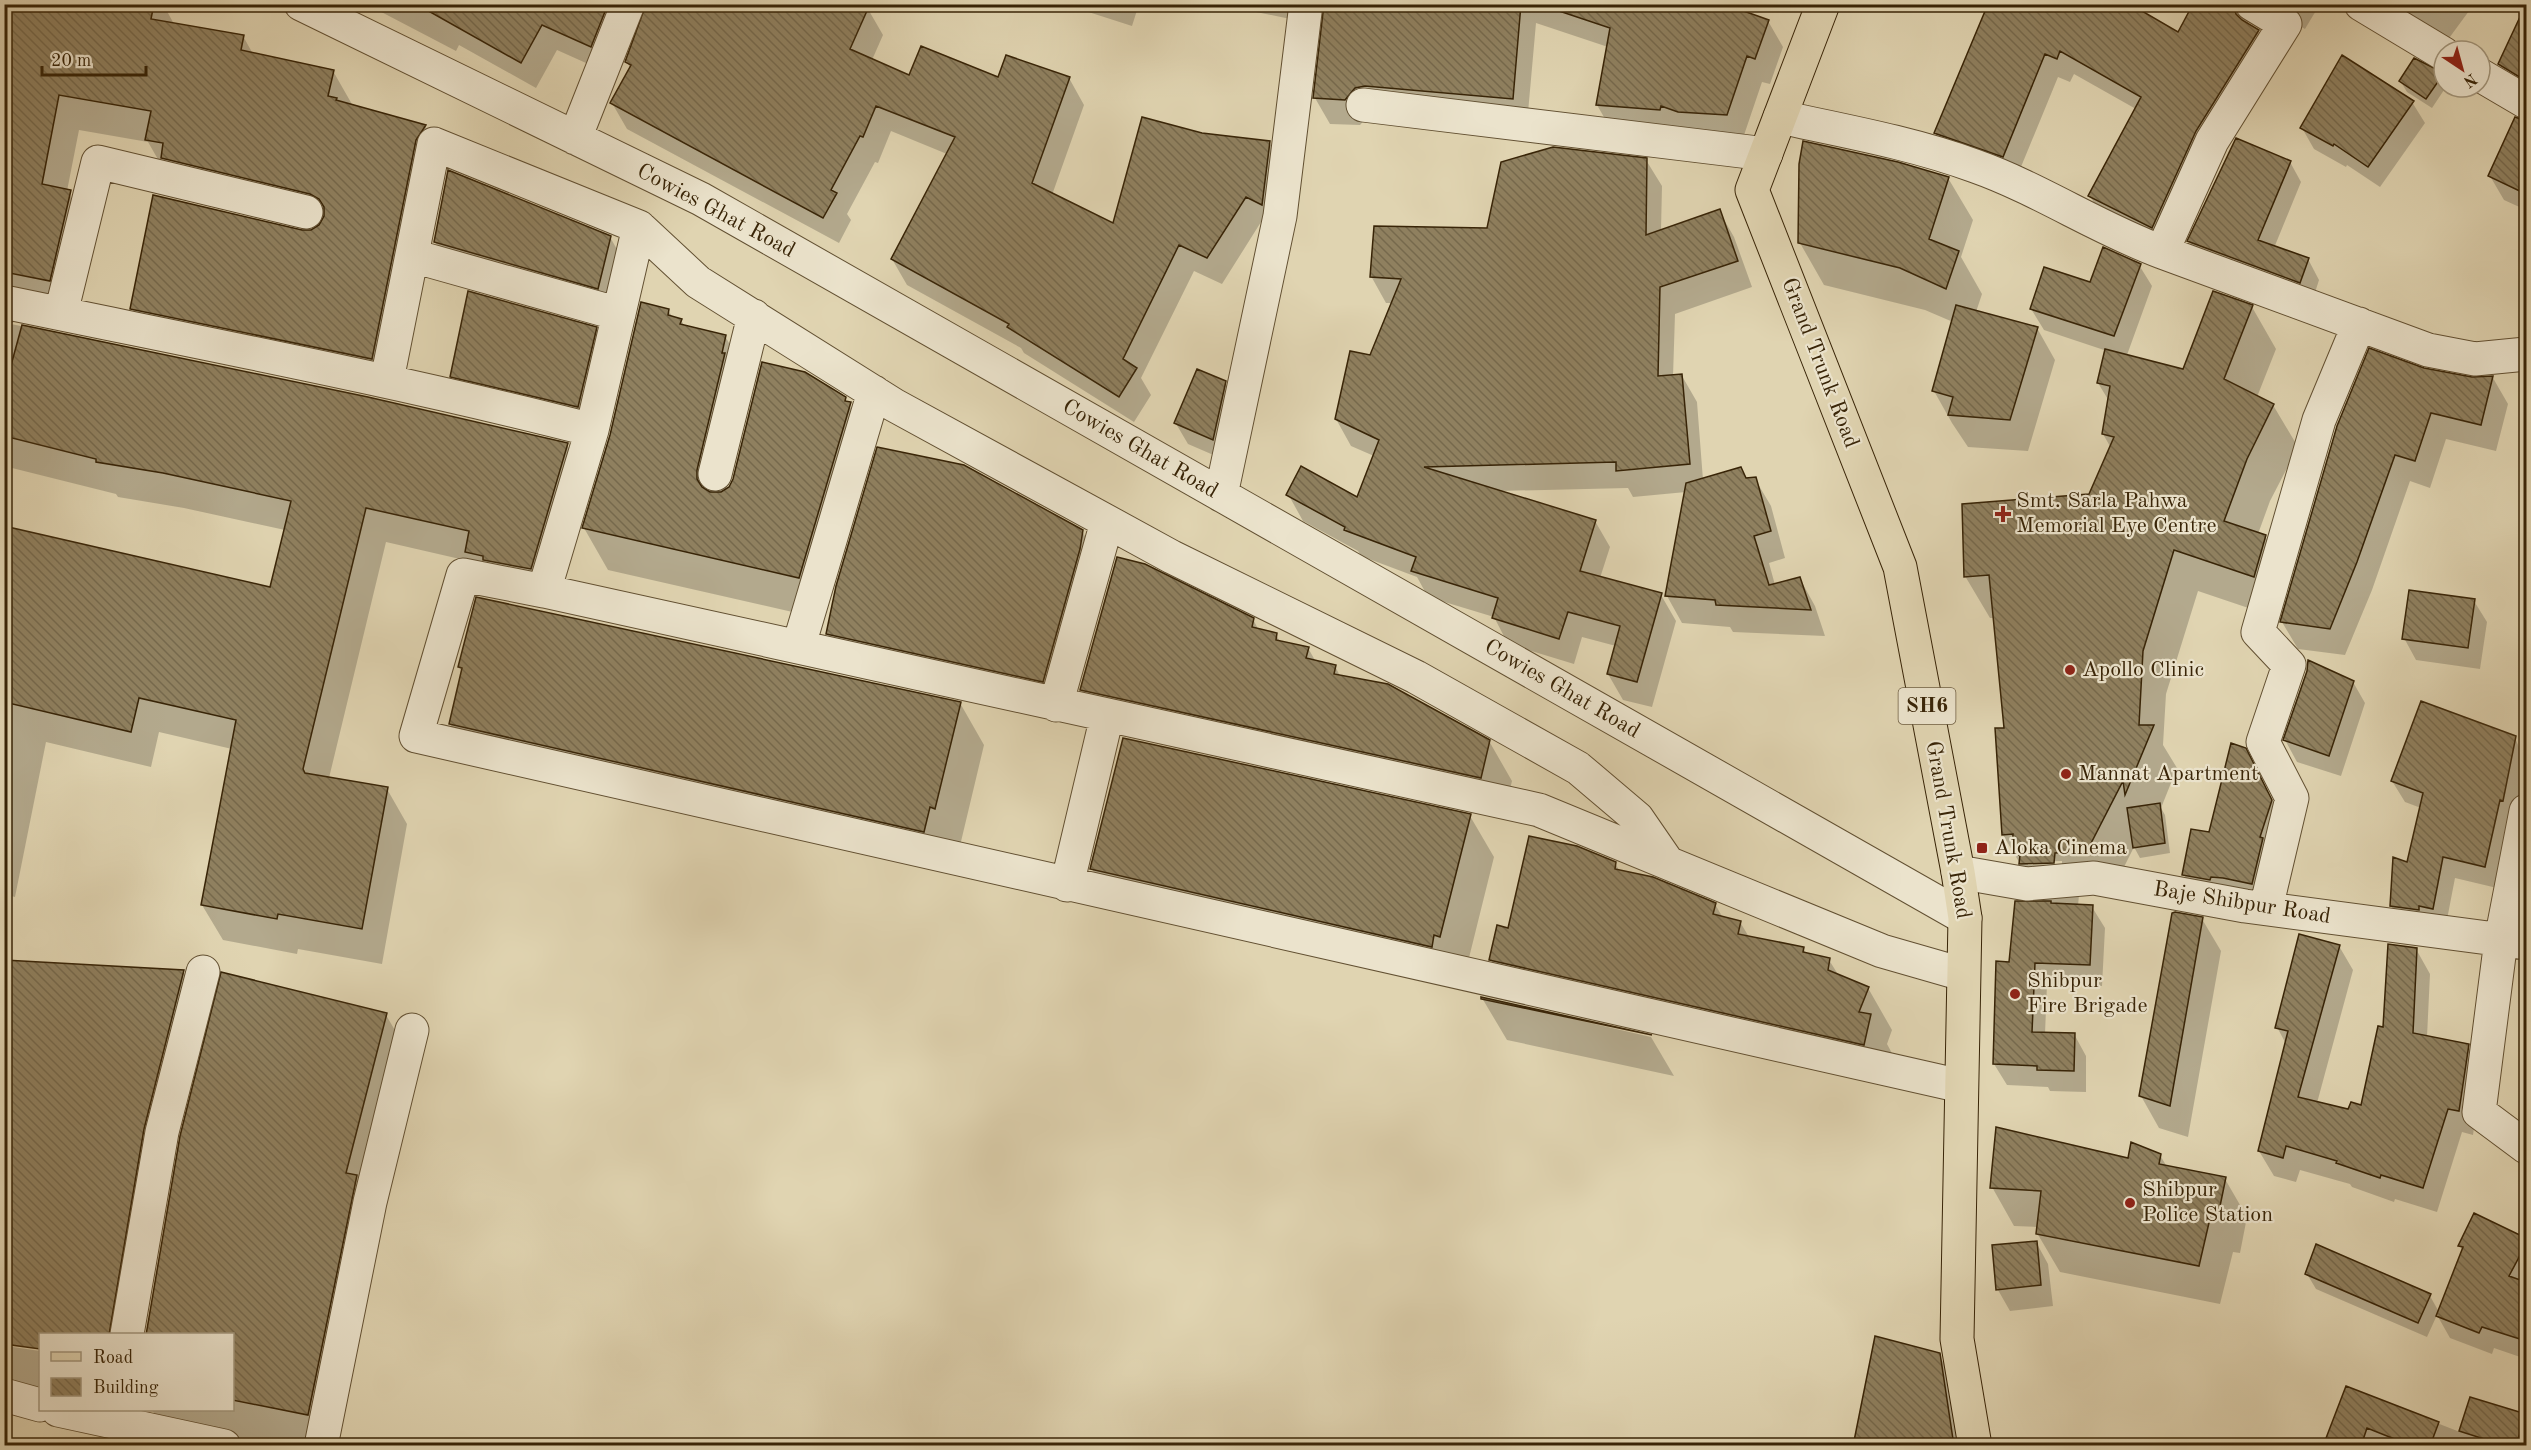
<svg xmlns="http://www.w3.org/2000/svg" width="2531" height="1450" font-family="'Old Standard TT',serif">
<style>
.shadow{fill:#0003;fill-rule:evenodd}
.building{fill:url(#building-back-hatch);stroke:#382407;stroke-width:1.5}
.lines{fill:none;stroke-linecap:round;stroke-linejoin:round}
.minor-casing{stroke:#625032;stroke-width:35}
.major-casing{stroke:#382407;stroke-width:35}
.minor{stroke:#ebe3cc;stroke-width:33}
.major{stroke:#e0d4b1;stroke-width:33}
.poi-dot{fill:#8f2418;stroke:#ebe3cc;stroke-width:2}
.labels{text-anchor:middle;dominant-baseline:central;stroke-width:4.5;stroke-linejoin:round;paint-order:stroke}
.shield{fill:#ebe3cc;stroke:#6e5d42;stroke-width:1.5}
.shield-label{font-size:21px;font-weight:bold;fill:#382407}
.street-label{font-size:22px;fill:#382407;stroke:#ebe3cc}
.poi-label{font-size:22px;fill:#382407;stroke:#ebe3cc;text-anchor:start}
</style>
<defs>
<pattern id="building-back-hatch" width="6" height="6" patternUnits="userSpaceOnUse" patternTransform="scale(1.5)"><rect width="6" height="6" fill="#8f805f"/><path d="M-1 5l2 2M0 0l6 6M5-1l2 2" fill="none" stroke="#76694c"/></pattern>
</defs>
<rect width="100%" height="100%" fill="#e0d4b1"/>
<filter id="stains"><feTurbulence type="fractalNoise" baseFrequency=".00333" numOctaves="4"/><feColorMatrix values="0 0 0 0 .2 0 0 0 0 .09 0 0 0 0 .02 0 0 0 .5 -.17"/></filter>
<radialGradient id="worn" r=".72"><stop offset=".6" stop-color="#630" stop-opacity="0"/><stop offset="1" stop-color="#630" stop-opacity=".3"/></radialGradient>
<path class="shadow" d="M 4,4 L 163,4 L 174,24 L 243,36 L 253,54 L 333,71 L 353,106 L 425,126 L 446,161 L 392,394 L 152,344 L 132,309 L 320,226 L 183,193 L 167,175 L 148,142 L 79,130 L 67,191 L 90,227 L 67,326 L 18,319 L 11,324 L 368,398 L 567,445 L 588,480 L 551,604 L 473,562 L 386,542 L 329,778 L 387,789 L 407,824 L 382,964 L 298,949 L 297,954 L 223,940 L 202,905 L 232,749 L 159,732 L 151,767 L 46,742 L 15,897 L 4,894 L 4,527 L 271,589 L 285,530 L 184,508 L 118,497 L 116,494 L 4,466 Z
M 366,4 L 869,4 L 868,9 L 883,35 L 872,60 L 910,77 L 1069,78 L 1084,105 L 1052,195 L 1114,225 L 1202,135 L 1269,142 L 1285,169 L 1277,230 L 1261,222 L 1222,284 L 1194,271 L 1141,378 L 1151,395 L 1134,422 L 1024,353 L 1021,348 L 907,285 L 892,259 L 947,154 L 891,131 L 878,163 L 875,162 L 847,214 L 851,220 L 839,243 L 627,129 L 612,103 L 631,69 L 627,62 L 646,12 L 640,12 L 606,72 L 557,50 L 536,88 L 459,45 L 456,51 Z
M 1047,4 L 1139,4 L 1132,26 L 1076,8 L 1076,11 Z
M 1177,4 L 1378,4 L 1313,13 L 1305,22 L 1222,5 L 1221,12 Z
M 1445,4 L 1719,4 L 1768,21 L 1783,47 L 1770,84 L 1762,82 L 1742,141 L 1612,131 L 1597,105 L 1608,47 L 1536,23 L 1527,124 L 1370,114 L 1360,125 L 1330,124 L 1315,98 Z
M 1988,4 L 2179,34 L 2194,4 L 2320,4 L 2305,29 L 2267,8 L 2249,18 L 2248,24 L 2258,31 L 2272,55 L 2166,251 L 2104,220 L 2090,196 L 2136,109 L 2074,74 L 2070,82 L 2058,77 L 2016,179 L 1949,156 L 1935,133 Z
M 2397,4 L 2466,4 L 2469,11 L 2444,45 L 2408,23 Z
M 2526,6 L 2526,95 L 2513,88 L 2499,64 Z
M 2443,74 L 2444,87 L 2446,87 L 2432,108 L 2407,92 L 2401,82 Z
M 2412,102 L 2425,123 L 2380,187 L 2347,165 L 2346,167 L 2314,149 L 2302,128 Z
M 2526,122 L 2526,210 L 2504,200 L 2490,176 Z
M 1646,160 L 1662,186 L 1661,231 L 1719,211 L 1734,237 L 1752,287 L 1675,314 L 1673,377 L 1682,376 L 1697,402 L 1703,480 L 1741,468 L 1747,479 L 1755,479 L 1771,506 L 1785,558 L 1769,563 L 1775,585 L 1800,579 L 1815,606 L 1825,636 L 1733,632 L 1730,627 L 1682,623 L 1667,596 L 1686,492 L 1633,497 L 1628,488 L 1499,491 L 1595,521 L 1610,547 L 1600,578 L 1661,595 L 1676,621 L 1652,707 L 1623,700 L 1608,674 L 1616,646 L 1582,637 L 1574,664 L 1508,644 L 1494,617 L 1428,597 L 1417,577 L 1361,556 L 1358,551 L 1303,521 L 1288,494 L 1358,499 L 1374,456 L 1351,446 L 1336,419 L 1371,356 L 1393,303 L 1386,303 L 1371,276 L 1488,230 Z
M 2290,162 L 2301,182 L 2274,248 L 2308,259 L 2319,280 L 2312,302 L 2201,262 L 2189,241 Z
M 1948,178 L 1973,220 L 1961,257 L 1982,294 L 1976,312 L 2037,328 L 2055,360 L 2028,451 L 1968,447 L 1952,423 L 1934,391 L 1953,322 L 1925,310 L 1824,285 L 1800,243 Z
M 610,237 L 628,269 L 616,320 L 454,274 L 435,242 Z
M 2139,265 L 2152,286 L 2127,355 L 2184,371 L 2252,307 L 2276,349 L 2257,397 L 2273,405 L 2298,447 L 2270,501 L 2258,534 L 2265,536 L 2290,578 L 2278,618 L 2198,591 L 2166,694 L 2163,745 L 2177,768 L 2161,808 L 2165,815 L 2170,853 L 2140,858 L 2134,847 L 2111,893 L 2079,895 L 2078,906 L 2092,907 L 2105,928 L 2102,986 L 2047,984 L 2045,1034 L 2074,1034 L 2086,1056 L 2086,1092 L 2050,1091 L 2048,1087 L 2007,1085 L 1994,1064 L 2010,963 L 2043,902 L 2003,835 L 2006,729 L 1995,618 L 1990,618 L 1965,576 L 2090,496 L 2111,448 L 2103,434 L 2109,401 L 2098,383 L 2107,351 L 2044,330 L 2031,309 ZM 2062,861 L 2062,864 L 2028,865 L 2028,862 Z
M 668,310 L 673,318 L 681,320 L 685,327 L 725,336 L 749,378 L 749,397 L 726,490 L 844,398 L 875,445 L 823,619 L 608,570 L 584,528 Z
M 2526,316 L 2526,340 L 2524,335 Z
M 596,328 L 614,361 L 596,438 L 471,408 L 452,376 Z
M 2424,370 L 2472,379 L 2493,378 L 2508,404 L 2496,451 L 2446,439 L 2430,488 L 2410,481 L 2372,590 L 2345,655 L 2298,649 L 2282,622 Z
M 1225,382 L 1237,404 L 1225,460 L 1188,444 L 1175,422 Z
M 1082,531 L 1106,573 L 1067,723 L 852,675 L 827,634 Z
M 2474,601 L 2487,622 L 2480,669 L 2416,660 L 2404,638 Z
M 1253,619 L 1259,631 L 1276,635 L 1281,643 L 1308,648 L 1316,662 L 1335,666 L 1340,676 L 1489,741 L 1512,781 L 1503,817 L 1104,729 L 1081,690 Z
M 459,667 L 960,703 L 984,745 L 959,850 L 475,766 L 450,724 L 463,673 Z
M 2353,682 L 2365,703 L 2341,776 L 2297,762 L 2285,740 Z
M 2515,738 L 2526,763 L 2515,822 L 2497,888 L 2455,878 L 2445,930 L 2404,927 L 2391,906 L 2408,864 L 2421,808 L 2405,802 L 2392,781 Z
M 2257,771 L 2284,823 L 2264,905 L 2196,896 L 2184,875 L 2210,834 Z
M 1470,816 L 1494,857 L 1464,978 L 1116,911 L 1092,869 Z
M 1615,863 L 1620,872 L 1715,904 L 1723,918 L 1740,922 L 1749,937 L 1803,948 L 1807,955 L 1829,960 L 1839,976 L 1868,988 L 1892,1030 L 1887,1044 L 1894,1057 L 1515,1001 L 1491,960 L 1509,929 Z
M 2202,919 L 2221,951 L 2188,1137 L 2159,1128 L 2141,1096 Z
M 2339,946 L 2353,970 L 2317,1103 L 2349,1111 L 2362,1107 L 2385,1028 L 2416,949 L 2430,974 L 2427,1037 L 2468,1046 L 2482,1070 L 2473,1135 L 2462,1132 L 2437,1212 L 2395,1199 L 2394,1202 L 2352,1187 L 2350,1184 L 2300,1170 L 2296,1182 L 2274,1176 L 2259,1151 L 2286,1044 L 2277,1027 Z
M 4,962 L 183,971 L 207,1013 L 167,1171 L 139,1334 L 40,1334 L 40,1348 L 7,1343 L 6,1346 L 40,1351 L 40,1387 L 4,1382 Z
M 1482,998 L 1651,1037 L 1674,1076 L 1507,1040 Z
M 386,1015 L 410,1056 L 334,1446 L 278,1446 L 159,1422 L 152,1410 L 232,1410 L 232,1334 Z
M 2160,1155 L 2167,1167 L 2225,1179 L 2247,1217 L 2240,1253 L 2233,1252 L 2220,1304 L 2060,1272 L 2037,1233 L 2038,1227 L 2014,1226 L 1992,1187 Z
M 2474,1215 L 2526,1240 L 2526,1359 L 2494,1348 L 2492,1354 L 2450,1338 L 2437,1315 L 2427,1337 L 2316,1289 L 2307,1274 L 2430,1296 L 2439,1312 L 2463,1251 L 2460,1246 Z
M 2036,1242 L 2048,1264 L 2053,1306 L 2010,1311 L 1998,1290 Z
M 1939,1355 L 1961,1392 L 1969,1446 L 1855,1446 Z
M 2347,1388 L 2460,1432 L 2471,1399 L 2526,1416 L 2526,1446 L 2327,1446 Z"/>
<path class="building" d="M 4,4 L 154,4 L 151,19 L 244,35 L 241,50 L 334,70 L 328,96 L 337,98 L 336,100 L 426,125 L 416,140 L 372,359 L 130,309 L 153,195 L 302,230 L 311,230 L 319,225 L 324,216 L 324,207 L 319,199 L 310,194 L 161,158 L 163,143 L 145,140 L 151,111 L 59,95 L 42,184 L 71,190 L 50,281 L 4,272 Z
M 416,4 L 608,4 L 591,47 L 542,25 L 521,63 Z
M 646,4 L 870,4 L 850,49 L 909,75 L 921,46 L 998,77 L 1006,55 L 1070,77 L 1032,183 L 1113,223 L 1142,117 L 1202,133 L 1270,141 L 1262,205 L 1246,197 L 1207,258 L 1179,245 L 1123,359 L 1137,368 L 1119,397 L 1007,327 L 1009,324 L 891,259 L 955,137 L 876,106 L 863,137 L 860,136 L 831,190 L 837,193 L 823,218 L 610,103 L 631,65 L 625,62 Z
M 1324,4 L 1521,4 L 1513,99 L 1365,86 L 1355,88 L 1345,100 L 1313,98 Z
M 1557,4 L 1724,4 L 1769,20 L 1755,59 L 1747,56 L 1727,115 L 1678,112 L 1661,106 L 1660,110 L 1596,105 L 1610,28 L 1556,10 Z
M 1988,4 L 2130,4 L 2178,32 L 2193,4 L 2233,4 L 2236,14 L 2242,20 L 2259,30 L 2196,131 L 2152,228 L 2088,196 L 2141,97 L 2060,51 L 2057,59 L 2045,54 L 2003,157 L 1934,133 Z
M 2526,4 L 2526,81 L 2498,64 Z
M 2342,55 L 2414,101 L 2368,167 L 2334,144 L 2333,146 L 2300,128 Z
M 2414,58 L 2444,73 L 2426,99 L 2399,81 Z
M 2515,117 L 2526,121 L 2526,194 L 2488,176 Z
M 2236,138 L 2291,161 L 2258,240 L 2309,258 L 2300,283 L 2187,241 Z
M 1803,141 L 1898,162 L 1949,177 L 1929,239 L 1959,251 L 1946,289 L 1900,268 L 1798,243 L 1799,164 Z
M 1553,147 L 1647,158 L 1646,235 L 1720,209 L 1738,261 L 1660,287 L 1658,376 L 1682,374 L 1690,464 L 1616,471 L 1616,462 L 1424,467 L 1596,520 L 1580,571 L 1662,593 L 1637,682 L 1607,674 L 1620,626 L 1568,612 L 1559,639 L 1492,618 L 1498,598 L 1411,571 L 1416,557 L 1344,530 L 1345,527 L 1286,495 L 1301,466 L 1357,497 L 1379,440 L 1335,419 L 1350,351 L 1370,355 L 1401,279 L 1370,277 L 1374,226 L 1487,228 L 1501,162 Z
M 448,170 L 611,236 L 598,289 L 434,242 Z
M 2103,247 L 2141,264 L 2114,336 L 2030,309 L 2044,267 L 2090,282 Z
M 468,291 L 597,327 L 578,407 L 450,377 Z
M 2213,291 L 2253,305 L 2224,379 L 2274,404 L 2247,459 L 2224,521 L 2266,535 L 2254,577 L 2174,550 L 2143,651 L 2139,725 L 2154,725 L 2125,795 L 2123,781 L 2087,851 L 2055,853 L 2054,863 L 2019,864 L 2020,855 L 2012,855 L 2013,834 L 2002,835 L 1995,728 L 2004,728 L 1989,575 L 1964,577 L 1962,504 L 2089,494 L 2114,437 L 2102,434 L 2110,386 L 2097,383 L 2105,349 L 2183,369 Z
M 641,302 L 669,309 L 668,315 L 682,319 L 680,324 L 726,335 L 722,353 L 725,353 L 697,470 L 697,479 L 702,487 L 710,492 L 721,492 L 729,487 L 733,479 L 762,362 L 805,372 L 846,397 L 845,401 L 851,402 L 799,578 L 582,528 L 610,435 Z
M 1956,305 L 2038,327 L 2010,420 L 1948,415 L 1953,397 L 1932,391 Z
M 22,325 L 368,397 L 568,443 L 531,569 L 483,560 L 483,556 L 465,552 L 469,531 L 366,508 L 303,769 L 305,773 L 388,787 L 362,929 L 278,914 L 277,919 L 201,905 L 236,720 L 139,698 L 131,732 L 4,702 L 4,526 L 270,587 L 291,501 L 163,473 L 96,462 L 96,459 L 4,436 L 4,391 Z
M 2369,348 L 2424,368 L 2472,377 L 2493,376 L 2481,425 L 2431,413 L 2415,461 L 2395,455 L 2357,562 L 2330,629 L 2280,622 L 2337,426 Z
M 1197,369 L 1226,381 L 1213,440 L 1174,423 Z
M 877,447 L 964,465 L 1083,530 L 1080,549 L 1043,682 L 826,634 L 836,586 Z
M 1741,467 L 1746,478 L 1756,477 L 1771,531 L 1754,536 L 1769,585 L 1800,577 L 1811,610 L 1716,605 L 1715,600 L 1665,596 L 1686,483 Z
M 1117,557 L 1145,564 L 1254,618 L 1252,627 L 1277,633 L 1276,640 L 1309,647 L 1306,658 L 1336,665 L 1334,674 L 1388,684 L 1490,740 L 1481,778 L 1080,690 Z
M 2409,590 L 2475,599 L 2468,648 L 2402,639 Z
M 476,597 L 961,702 L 935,809 L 930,807 L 924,832 L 449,724 L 462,668 L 458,667 Z
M 2308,660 L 2354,681 L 2329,756 L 2283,740 L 2307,671 Z
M 2421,701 L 2516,736 L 2503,801 L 2500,800 L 2485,867 L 2443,857 L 2433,909 L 2419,906 L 2419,910 L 2390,906 L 2393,857 L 2407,862 L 2423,793 L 2391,781 Z
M 1123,738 L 1471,814 L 1440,937 L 1434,935 L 1432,947 L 1090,869 Z
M 2231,743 L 2246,748 L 2272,800 L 2260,837 L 2263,838 L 2252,884 L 2223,878 L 2211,877 L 2210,880 L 2182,875 L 2191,829 L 2209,832 Z
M 2160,803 L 2165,843 L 2133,848 L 2127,808 Z
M 1529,836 L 1577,846 L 1616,862 L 1615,869 L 1653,877 L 1716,903 L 1713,914 L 1741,921 L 1738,934 L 1804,947 L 1803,952 L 1830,958 L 1828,970 L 1869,987 L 1859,1012 L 1871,1014 L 1864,1045 L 1489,960 L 1497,925 L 1508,928 Z
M 2015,901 L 2051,901 L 2051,903 L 2093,905 L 2090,965 L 2035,963 L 2032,1032 L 2075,1033 L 2074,1071 L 2037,1070 L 2037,1066 L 1993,1064 L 1996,961 L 2009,962 Z
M 2175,912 L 2203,917 L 2170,1106 L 2139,1096 L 2172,913 Z
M 2299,934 L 2340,945 L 2298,1097 L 2348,1109 L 2351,1102 L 2361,1105 L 2378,1026 L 2383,1027 L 2388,944 L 2417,948 L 2413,1033 L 2469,1044 L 2459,1111 L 2448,1109 L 2423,1188 L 2381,1175 L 2380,1178 L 2336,1163 L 2337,1161 L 2286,1146 L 2283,1158 L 2258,1151 L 2288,1031 L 2275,1028 Z
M 4,960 L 184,970 L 144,1129 L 109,1335 L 40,1335 L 40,1349 L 4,1344 Z
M 221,972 L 387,1013 L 346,1173 L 357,1175 L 308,1415 L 232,1400 L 232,1335 L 146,1335 L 180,1136 Z
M 1481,997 L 1652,1035 L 1481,999 Z
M 1996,1127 L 2128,1158 L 2131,1142 L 2161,1154 L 2159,1164 L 2226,1177 L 2218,1216 L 2211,1214 L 2199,1266 L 2036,1234 L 2041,1191 L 1990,1188 Z
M 2474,1213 L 2526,1238 L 2526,1244 L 2509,1276 L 2526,1282 L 2526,1341 L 2482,1327 L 2479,1333 L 2436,1316 L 2463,1247 L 2458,1246 Z
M 2037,1241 L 2041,1285 L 1996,1290 L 1992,1245 Z
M 2316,1244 L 2431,1294 L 2418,1323 L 2305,1274 Z
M 1875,1336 L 1940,1353 L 1954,1446 L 1853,1446 Z
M 2346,1386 L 2439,1422 L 2430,1446 L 2412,1446 L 2367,1428 L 2361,1446 L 2323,1446 Z
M 2470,1397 L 2526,1414 L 2516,1446 L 2506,1446 L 2459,1431 Z"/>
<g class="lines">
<g class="minor-casing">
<path id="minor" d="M 301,4 L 701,199 L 1965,918
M 2252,4 L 2285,24 L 2212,141 L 2162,252 L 2428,350 L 2475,359 L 2526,354
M 2361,4 L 2444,54
M 2480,75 L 2526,102
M 1363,105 L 1766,154
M 1780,117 C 1845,131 1912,143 1975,166 C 2040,189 2097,228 2162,252
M 575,138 L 628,4
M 639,227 L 592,430 L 544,591 L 463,575 L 416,736 L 1961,1086
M 413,256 L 619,314
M 4,302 C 201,343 397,380 592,430
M 61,313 L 98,162 L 306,212
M 387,380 L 434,144 L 639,227 L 698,282 L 894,405 L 1172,557 L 1416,677 L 1578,768 L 1637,818 L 1668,863
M 715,474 L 754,316
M 1221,495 L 1280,216 L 1306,4
M 544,591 L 1539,810 L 1882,951 L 1962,974
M 799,645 L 874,392
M 1056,705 L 1107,522
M 2526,811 L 2501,940 L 2479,1112 L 2526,1147
M 1958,872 L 2027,884 L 2094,878 L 2245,906 L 2526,943
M 1067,885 L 1107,716
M 2266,908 L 2292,798 L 2263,742 L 2289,665 L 2258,632 L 2319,420 L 2359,324
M 127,1334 L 162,1132 L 203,972
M 4,1395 L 40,1405
M 58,1410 L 224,1446
M 321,1446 L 370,1202 L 412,1030"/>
</g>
<g class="major-casing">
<path id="major" d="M 1823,4 L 1752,190 L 1900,567 L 1958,872 L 1965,918 L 1957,1339 L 1975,1446"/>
</g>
<use href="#minor" class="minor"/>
<use href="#major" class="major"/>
</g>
<g class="poi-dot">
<path d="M2000 505h6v6h6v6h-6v6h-6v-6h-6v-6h6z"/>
<circle cx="2070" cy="670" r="6"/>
<circle cx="2066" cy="774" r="6"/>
<rect x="1976" y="842" width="12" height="12" rx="3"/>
<circle cx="2015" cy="994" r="6"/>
<circle cx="2130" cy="1203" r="6"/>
</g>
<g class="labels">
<rect class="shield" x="1898.5" y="688" width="57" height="36" rx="4.5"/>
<g class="shield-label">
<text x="1927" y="706">SH6</text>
</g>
<g class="street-label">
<text transform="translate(716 211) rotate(28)">Cowies Ghat Road</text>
<text transform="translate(1820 363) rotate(69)">Grand Trunk Road</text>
<text transform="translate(1140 449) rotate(30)">Cowies Ghat Road</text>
<text transform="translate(1562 689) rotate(30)">Cowies Ghat Road</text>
<text transform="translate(1948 830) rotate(80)">Grand Trunk Road</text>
<text transform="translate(2242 903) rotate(9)">Baje Shibpur Road</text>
</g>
<g class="poi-label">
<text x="2016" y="501">Smt. Sarla Pahwa<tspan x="2016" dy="25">Memorial Eye Centre</tspan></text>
<text x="2082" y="670">Apollo Clinic</text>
<text x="2078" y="774">Mannat Apartment</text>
<text x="1994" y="848">Aloka Cinema</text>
<text x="2027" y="981">Shibpur<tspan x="2027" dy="25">Fire Brigade</tspan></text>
<text x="2142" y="1190">Shibpur<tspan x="2142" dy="25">Police Station</tspan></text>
</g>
</g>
<rect width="2531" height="1450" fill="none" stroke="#e0d4b1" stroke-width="24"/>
<rect x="6" y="6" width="2519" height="1438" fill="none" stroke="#382407" stroke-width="3"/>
<rect x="12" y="12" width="2507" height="1426" fill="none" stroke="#382407" stroke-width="1.5"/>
<rect x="39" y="1333" width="195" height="78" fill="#ebe3cc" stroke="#a3977d" stroke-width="1.5"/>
<rect x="51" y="1352" width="30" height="9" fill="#e0d4b1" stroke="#a3977d" stroke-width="1.5"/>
<text x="93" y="1363" font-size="18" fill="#382407">Road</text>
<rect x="51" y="1378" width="30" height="18" fill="url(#building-back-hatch)" stroke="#a3977d" stroke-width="1.5"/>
<text x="93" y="1393" font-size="18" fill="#382407">Building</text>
<g transform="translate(2462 69) rotate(144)"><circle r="28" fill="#ebe3cc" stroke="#a3977d" stroke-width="1.5"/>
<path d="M0-4.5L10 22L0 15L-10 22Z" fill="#8f2418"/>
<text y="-9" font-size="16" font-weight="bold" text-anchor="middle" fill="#382407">N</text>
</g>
<path d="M42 66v9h104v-9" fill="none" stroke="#382407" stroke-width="3"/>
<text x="51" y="66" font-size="18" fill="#382407" stroke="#ebe3cc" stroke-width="4.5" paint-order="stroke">20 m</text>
<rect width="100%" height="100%" filter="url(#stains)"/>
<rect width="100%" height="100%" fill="url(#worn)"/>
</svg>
